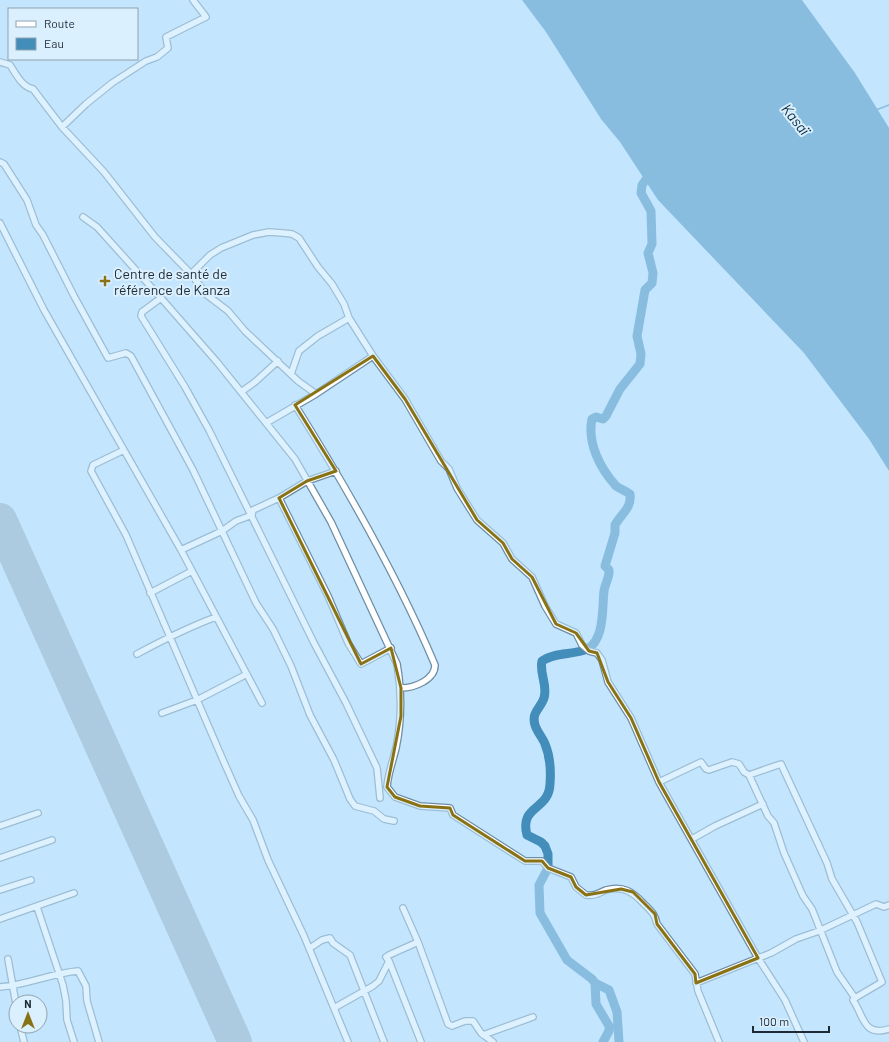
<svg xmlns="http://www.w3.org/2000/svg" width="889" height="1042" font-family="Barlow,sans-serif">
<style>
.water{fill:#438dbb}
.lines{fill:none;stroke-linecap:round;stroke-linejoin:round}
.stream{stroke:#438dbb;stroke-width:1.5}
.river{stroke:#438dbb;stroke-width:9}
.runway{stroke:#90acbf;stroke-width:34}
.minor-casing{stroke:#6e8ea4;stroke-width:8}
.minor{stroke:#fff;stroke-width:5.5}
.marked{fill:none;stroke:#897214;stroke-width:3;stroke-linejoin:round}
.poi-dot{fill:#897214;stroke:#dbf0fe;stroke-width:1.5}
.labels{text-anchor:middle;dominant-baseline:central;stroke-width:4;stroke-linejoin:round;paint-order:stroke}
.poi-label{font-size:14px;fill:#1d2a33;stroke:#dbf0fe;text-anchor:start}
.water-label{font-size:15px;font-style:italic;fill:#0c2d41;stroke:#dbf0fe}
</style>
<rect width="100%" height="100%" fill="#c3e5fd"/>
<path class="water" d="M 522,0 L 802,0 L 855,73 L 889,128 L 889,471 L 869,439 L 804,353 L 658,200 L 620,142 L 601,119 L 546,32 Z"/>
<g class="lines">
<path class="stream" d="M 876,110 L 889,105"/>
<path class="river" d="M 595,983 L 609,990 L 617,1012 L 619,1042
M 603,1042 L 609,1031 L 609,1026 L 596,1004 L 595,983 L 592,979 L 567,960 L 540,913 L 539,885 L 548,868 L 548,854 L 545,846 L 541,842 L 527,835 C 519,805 549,811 550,784 C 551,771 550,756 545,744 C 543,738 537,732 535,725 C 531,712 541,708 544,698 C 548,685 539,673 542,661 C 554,652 574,655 587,649 C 605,640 602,607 604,591 C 605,583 610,577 609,570 L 605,566 L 615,533 L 615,525 C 621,514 632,508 630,494 C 626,491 620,489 616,486 C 600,468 587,443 592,419 L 596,417 L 603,419 L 606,416 L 620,389 L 640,364 L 641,354 L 637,336 L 645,290 L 652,283 L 653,273 L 648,253 L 652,244 L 651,211 L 641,193 L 642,185 L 652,171"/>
<path class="runway" d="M 0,520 L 235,1042"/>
<g class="minor-casing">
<path id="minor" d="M 0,62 L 10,65 C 16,74 22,87 33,89 L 62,127 L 104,172 L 155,237 L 191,274 L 207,295 L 228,311 L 245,331 L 298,381 L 316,394
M 62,127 L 86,104 L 112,83 L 146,61 L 157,57 L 168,48 L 166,37 L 206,17 L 193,0
M 0,162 L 4,164 L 27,200 L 36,225 L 43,235 L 74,296 L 108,358 L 126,353 L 131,356 L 193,470 L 256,603 L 273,629 L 291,666 L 310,715 L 334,760 L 350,799 L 355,806 L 374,811 L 384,819 L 394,821
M 83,217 L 97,227 L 161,298 L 217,362 L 295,459 L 331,522 L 397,664 C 402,693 402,719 396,748 C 393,761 388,773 387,787 L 395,797 L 420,806 L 450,808 L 453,815 L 525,861 L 542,861 L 548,868 L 571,877 L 576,887 L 586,895 C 597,896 598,893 606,890 C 623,885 633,892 644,904 C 651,911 655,914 657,924 L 695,974 L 698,991 L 719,1042
M 0,223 L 44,310 L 181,550 L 262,703
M 191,274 L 210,255 L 221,248 L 253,235 L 269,232 L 283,233 L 292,234 L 299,238 L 318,267 L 332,284 L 344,304 L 349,318 L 373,356 L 405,399 L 441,461 L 449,469 L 457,488 L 477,520 L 503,543 L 512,559 L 532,577 L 545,606 L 556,624 L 576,633 L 582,645 L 589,651 L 597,653 L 602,660 L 608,682 L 631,718 L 659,782 L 758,958 L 785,1000 L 804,1042
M 161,298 L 142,312 L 141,316 L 185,387 L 209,430 L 314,643 L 346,703 L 377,768 L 380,798
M 291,374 L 299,351 L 318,336 L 349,318
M 241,392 L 255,382 L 278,361
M 295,405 C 347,488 397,575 435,665 C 435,680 414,688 401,688
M 266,423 L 316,394 L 373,356
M 124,450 L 93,465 L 91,471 L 126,535 L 223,760 L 239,796 L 253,820 L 268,860 L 304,936 L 348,1042
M 279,498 L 328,596 L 348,643 L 361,664 L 391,648
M 181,550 L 222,531 L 236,521 L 252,515 L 253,510 L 279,498 L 307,481 L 336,471
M 150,593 L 192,571
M 137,654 C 163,640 189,627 216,617
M 162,713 L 197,700 L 247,674
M 749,775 L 781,764 L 827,863 L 832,879 L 857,922 L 882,982 L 855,998
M 659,782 L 701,762 L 706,769 L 709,770 L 732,762 L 739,764 L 744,772 L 749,775 L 768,816 L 774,823 L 784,853 L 803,896 L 812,909 L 837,972 L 855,998 L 853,1000 C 864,1016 863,1037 889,1029
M 0,826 L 38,813
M 692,839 L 715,826 L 763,804
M 0,858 L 52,840
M 0,890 L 31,880
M 37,907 L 63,985 L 66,1001 L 67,1020 L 74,1042
M 403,908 L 418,942 L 448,1024 L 452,1026 L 465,1021 L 473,1021 L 481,1033 L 493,1042
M 0,919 L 74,893
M 310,948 L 322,940 L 330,938 L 333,943 L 350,955 L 384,1042
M 8,959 L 16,1004
M 389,961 L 421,1042
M 696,983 L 771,953 L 796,939 L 819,931 L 876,904 L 884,907 L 889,905
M 0,987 C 27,985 52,973 78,971 L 86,986 L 87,1001 L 99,1042
M 334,1008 L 373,986 L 379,981 L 389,961 L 386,957 L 389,955 L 418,942
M 20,1026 L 24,1042
M 483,1035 L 533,1017"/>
</g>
<use href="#minor" class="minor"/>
</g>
<path d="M0 0H889V1042H0ZM 373,356 L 405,399 L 477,520 L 503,543 L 512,559 L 532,577 L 556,624 L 576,633 L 589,651 L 597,653 L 608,682 L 631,718 L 659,782 L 758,958 L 696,983 L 695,974 L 657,924 L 655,914 L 633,892 L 621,889 L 586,895 L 576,887 L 571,877 L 548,868 L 542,861 L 525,861 L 453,815 L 450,808 L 420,806 L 395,797 L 387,787 L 401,716 L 401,688 L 391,648 L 361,664 L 279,498 L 307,481 L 336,471 L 295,405 Z" fill="#c3e5fd" fill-opacity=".55" fill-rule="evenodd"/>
<path class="marked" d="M 373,356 L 405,399 L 477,520 L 503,543 L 512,559 L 532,577 L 556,624 L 576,633 L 589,651 L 597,653 L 608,682 L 631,718 L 659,782 L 758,958 L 696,983 L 695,974 L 657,924 L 655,914 L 633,892 L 621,889 L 586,895 L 576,887 L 571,877 L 548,868 L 542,861 L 525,861 L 453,815 L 450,808 L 420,806 L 395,797 L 387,787 L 401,716 L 401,688 L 391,648 L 361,664 L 279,498 L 307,481 L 336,471 L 295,405 Z"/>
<path class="poi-dot" d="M103 275h4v4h4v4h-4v4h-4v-4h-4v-4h4z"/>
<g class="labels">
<g class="poi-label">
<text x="114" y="273">Centre de santé de<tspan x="114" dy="16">référence de Kanza</tspan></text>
</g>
<g class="water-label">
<text transform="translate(796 119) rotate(51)">Kasaï</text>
</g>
</g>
<rect x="8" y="8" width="130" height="52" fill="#dbf0fe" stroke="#8fa1ad"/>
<rect x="16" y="21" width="20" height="6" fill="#ffffff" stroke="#8fa1ad"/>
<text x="44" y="28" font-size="12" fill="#1d2a33">Route</text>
<rect x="16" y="38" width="20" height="12" fill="#438dbb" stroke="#8fa1ad"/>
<text x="44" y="48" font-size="12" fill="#1d2a33">Eau</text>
<g transform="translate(28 1014)"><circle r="19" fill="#dbf0fe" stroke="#8fa1ad"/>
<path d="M0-3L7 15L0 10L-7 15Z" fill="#897214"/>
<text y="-6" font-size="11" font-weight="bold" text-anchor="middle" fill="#1d2a33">N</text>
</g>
<path d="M753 1026v6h76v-6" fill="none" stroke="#1d2a33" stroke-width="2"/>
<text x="759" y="1026" font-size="12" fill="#1d2a33" stroke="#dbf0fe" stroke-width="3" paint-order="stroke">100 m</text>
</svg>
